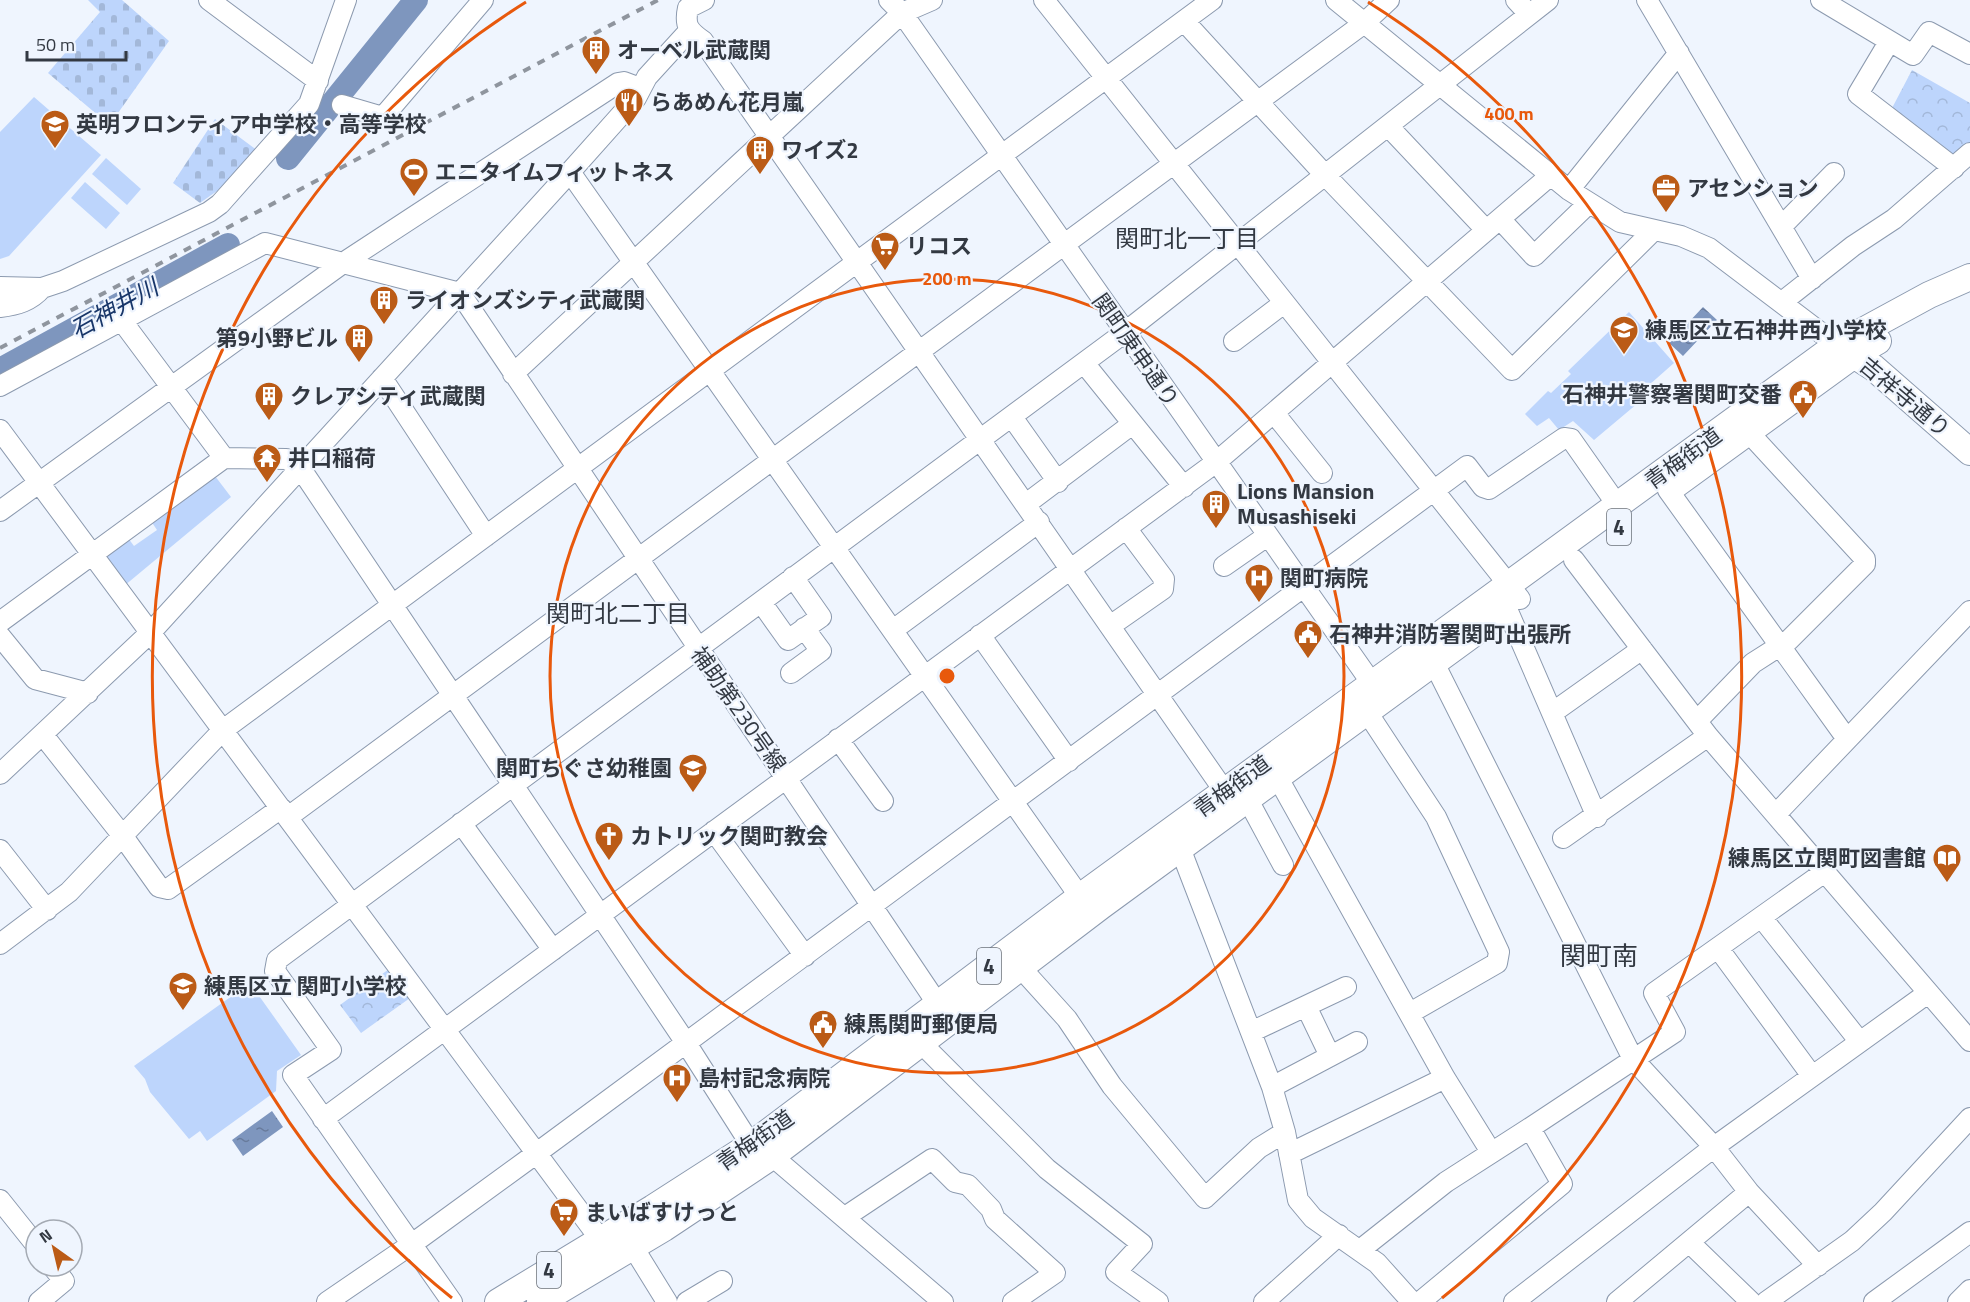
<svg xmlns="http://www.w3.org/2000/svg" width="1970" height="1302" font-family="'Titillium Web','Noto Sans JP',sans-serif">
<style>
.green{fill:#bdd5fc}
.cemetery{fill:url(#cemetery-stones)}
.park{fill:url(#park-crowns)}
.water{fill:url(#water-ripples)}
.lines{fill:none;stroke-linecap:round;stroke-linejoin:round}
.river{stroke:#7e96be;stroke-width:24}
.minor-casing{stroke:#8c9aaf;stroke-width:22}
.major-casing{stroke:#8c9aaf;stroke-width:28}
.minor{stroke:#fff;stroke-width:20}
.major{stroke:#fff;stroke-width:26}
.rail{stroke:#8f959e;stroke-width:4;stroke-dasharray:8 8;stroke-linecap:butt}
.ring{fill:none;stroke:#e8590c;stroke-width:3}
.labels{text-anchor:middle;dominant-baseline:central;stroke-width:4.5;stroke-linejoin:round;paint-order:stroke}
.shield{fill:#eff5fe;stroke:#6b717a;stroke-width:1.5}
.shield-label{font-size:21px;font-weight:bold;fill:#333942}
.poi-label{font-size:22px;font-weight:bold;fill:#333942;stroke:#eff5fe;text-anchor:start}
.street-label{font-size:22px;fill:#333942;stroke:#eff5fe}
.neighbourhood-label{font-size:24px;fill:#333942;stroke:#eff5fe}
.water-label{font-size:24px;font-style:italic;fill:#183669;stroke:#eff5fe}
.quarter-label{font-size:26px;fill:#333942;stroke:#eff5fe}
.centre{fill:#e8590c;stroke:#eff5fe;stroke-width:3}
.ring-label{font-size:18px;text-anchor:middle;font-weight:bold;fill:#e8590c;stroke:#eff5fe;stroke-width:4.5;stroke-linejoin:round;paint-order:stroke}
</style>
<defs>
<pattern id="cemetery-stones" width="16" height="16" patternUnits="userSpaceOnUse" patternTransform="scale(1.5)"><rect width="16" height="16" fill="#bdd5fc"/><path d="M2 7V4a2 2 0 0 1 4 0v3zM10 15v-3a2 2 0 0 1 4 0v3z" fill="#a3b8d9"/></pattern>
<pattern id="park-crowns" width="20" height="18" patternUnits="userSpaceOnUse" patternTransform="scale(1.5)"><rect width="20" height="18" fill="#bdd5fc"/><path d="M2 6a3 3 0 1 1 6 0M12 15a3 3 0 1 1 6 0" fill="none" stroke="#a3b8d9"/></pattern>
<pattern id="water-ripples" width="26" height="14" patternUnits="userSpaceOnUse" patternTransform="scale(1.5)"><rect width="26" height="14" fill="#7e96be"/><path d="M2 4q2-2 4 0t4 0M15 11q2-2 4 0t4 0" fill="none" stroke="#687b9c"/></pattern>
</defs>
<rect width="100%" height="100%" fill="#eff5fe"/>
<path class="green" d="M 34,97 L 101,155 L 9,256 L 0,259 L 0,132 Z
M 106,158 L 141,189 L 127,205 L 92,174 Z
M 85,182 L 120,213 L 106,229 L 71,198 Z
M 1629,312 L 1674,363 L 1640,393 L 1644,398 L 1594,440 L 1573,421 L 1559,430 L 1549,418 L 1537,426 L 1525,414 L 1548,391 L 1551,393 L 1571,374 L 1568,371 Z
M 215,476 L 231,497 L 124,586 L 104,559 L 107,552 L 128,538 L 134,546 L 157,530 L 151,521 Z
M 250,983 L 301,1055 L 277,1071 L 276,1091 L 207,1141 L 200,1131 L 189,1139 L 150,1092 L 145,1079 L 134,1066 Z"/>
<path class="cemetery" d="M 88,0 L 122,0 L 169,41 L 118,113 L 100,117 L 48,73 L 100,12 Z
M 215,119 L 258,151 L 217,191 L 200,203 L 173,183 Z"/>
<path class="park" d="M 1912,70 L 1970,103 L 1970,144 L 1950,158 L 1891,110 Z
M 389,969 L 410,998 L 361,1033 L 340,1005 Z"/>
<path class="water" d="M 1703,307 L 1717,320 L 1683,356 L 1669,343 Z
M 272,1111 L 283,1127 L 243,1156 L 232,1140 Z"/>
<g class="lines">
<path class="river" d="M 288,158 L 416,0
M 0,370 L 228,245"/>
<g class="minor-casing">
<path id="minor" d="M 209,0 L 318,81
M 704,0 L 688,8 C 684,26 689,31 703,41 L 1225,792
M 889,0 L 902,13 L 1380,695
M 1044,0 L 1520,599
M 1336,0 L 1569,190 L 1620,222 L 1681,236 L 1709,248 L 1837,345
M 1516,0 L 1529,14
M 1647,0 L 1812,279
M 1821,0 L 1913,55 L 1929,32 L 1970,54
M 1184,21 L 1325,175 L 1512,370 L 1653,231
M 1889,42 L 1858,94 L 1954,168
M 342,105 L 383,117 L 483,0
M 1388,126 L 1486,230
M 570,172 L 1080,897
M 1569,190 L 1679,53
M 1500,219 L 1534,256 L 1589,203
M 1782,226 L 1834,173
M 0,287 L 42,288 L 63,281 L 209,212 L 220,204 L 309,104 L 346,0
M 1782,302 L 1853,246 L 1894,219 L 1970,153
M 0,307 C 17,305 31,301 42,288
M 122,321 L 224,458
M 1234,341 L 1284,303
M 1084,363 L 1184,487
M 513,374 L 902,13 L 932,0
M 382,378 L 486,536
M 0,386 L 265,243 L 460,293 L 945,1015
M 1274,413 L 1322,473
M 1012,417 L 1058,482
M 0,430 L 600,1239 L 633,1247 L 667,1302
M 1668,490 L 1847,739
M 1026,504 L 1131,425
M 0,511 L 343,263 L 618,83 L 624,82 L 640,88
M 1574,560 L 1708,736 L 1970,1041
M 1224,566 L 1267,536
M 761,602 L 788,640 L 821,617 L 793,577
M 1507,609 L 1597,817
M 0,622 L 224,458 L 286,459 L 299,466 L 686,1043 L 751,1145
M 1110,626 L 1163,589 L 1164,579 L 1126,528
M 893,630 L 1039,522
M 980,635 L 1069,761
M 0,636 L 35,679 L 88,693
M 1434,663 L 1633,1059 L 1714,1147 L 1749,1192 L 1818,1266
M 791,673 L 821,651 L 804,628
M 1367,712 L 1436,817 L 1499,952 L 1497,963 L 1410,1013
M 1552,713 L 1642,649
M 1697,721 L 1753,663 L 1789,640 L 1865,564 L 1865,559 L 1740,423
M 43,735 L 122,835 L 159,887 L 168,889 L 281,808
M 838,739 L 883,801
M 0,774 L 151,632 L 570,172 L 636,98 L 647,77 L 689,31
M 1278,778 L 1445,1078 L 1491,1152
M 1248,800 L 1283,865
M 1777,813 L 1970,611
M 288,817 L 1363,24 L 1389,0
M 461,823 L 553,950
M 714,831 L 805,956
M 1563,838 L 1708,736
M 1180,848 L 1272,1087 L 1285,1132 L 1298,1200 L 1313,1218 L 1377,1263 L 1412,1302
M 0,850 L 47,910
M 1762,918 L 1860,1042
M 0,944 L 69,892 L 223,730 L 1212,0
M 1718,948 L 1812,1076
M 1021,968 L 1067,1019 L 1112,1086 L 1205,1198 L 1259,1148 L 1285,1132
M 1306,1006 L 1330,1056
M 1251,1032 L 1346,987
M 922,1044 L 1047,1169 L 1142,1244 L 1116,1272 L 1158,1302
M 1272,1087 L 1357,1042
M 323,1119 L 1215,463 L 1551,175
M 1289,1154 L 1445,1078
M 772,1156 L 943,1302
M 0,1200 L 36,1245
M 845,1217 L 932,1159 L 955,1182 L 968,1185 L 991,1209 L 995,1219 L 1055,1273 L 1013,1302
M 1690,1243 L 1751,1302
M 1360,1250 L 1446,1182 L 1530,1128
M 39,1302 L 64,1281 L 52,1266
M 327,1302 L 412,1244 L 526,1161 L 1467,466 L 1483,487 L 1489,489 L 1564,438 L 1571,439 L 1618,506
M 452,1302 L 293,1075 L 331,1050 L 275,971 L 277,960 L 1124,333 L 1548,0
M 687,1302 L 722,1281
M 1264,1302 L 1339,1235
M 1420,1302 L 1562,1184 L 1530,1128 L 1675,1032 L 1654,993 L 1826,871
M 1514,1302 L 1714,1147 L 1928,993
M 1617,1302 L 1749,1192
M 1766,1302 L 1852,1241 L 1883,1212 L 1970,1118
M 1874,1302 L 1970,1232
M 1958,1302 L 1970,1290"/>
</g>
<g class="major-casing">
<path id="major" d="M 1843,348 L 1874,368 L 1970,452
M 1671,488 L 1854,355 L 1878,341
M 498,1302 L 653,1208 L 751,1145 L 1080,897 L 1837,345 L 1929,295 L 1970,277
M 540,1302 L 664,1228 L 772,1156 L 1101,906 L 1499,615"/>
</g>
<use href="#minor" class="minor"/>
<use href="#major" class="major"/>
<path class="rail" d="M 0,348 L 658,0"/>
</g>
<g class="ring">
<circle cx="947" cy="676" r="397"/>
<path d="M452 1298A795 795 0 0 1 526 2M1368 2A795 795 0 0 1 1442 1298"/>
</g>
<defs>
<g id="building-pin" transform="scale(1.5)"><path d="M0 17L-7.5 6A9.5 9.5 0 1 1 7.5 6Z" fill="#bb5b16" stroke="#eff5fe"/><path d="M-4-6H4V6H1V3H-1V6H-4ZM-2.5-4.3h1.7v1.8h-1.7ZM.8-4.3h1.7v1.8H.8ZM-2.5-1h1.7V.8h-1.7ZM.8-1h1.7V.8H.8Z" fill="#fff"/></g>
<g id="restaurant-pin" transform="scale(1.5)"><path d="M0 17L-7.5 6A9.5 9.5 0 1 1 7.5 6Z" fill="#bb5b16" stroke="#eff5fe"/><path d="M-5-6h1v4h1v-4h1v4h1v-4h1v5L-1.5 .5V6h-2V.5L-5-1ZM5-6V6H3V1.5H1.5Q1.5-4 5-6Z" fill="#fff"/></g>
<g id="school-pin" transform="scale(1.5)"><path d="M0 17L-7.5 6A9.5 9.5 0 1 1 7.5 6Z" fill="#bb5b16" stroke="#eff5fe"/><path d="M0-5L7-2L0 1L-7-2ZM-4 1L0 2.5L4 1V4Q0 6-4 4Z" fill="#fff"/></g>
<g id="stadium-pin" transform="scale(1.5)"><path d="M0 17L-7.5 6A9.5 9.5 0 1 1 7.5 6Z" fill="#bb5b16" stroke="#eff5fe"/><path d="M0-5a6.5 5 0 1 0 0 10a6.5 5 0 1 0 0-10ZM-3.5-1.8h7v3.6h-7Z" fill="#fff"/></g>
<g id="office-pin" transform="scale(1.5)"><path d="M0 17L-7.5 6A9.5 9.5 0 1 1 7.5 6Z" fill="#bb5b16" stroke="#eff5fe"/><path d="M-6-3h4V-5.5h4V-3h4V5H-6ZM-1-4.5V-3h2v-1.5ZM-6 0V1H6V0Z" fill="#fff"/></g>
<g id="supermarket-pin" transform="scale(1.5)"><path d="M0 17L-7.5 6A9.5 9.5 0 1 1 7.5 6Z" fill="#bb5b16" stroke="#eff5fe"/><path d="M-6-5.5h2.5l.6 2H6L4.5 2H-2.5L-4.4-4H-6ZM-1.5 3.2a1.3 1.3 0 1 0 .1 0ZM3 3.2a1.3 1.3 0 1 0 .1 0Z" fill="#fff"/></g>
<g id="civic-pin" transform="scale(1.5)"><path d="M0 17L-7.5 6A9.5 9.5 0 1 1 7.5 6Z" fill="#bb5b16" stroke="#eff5fe"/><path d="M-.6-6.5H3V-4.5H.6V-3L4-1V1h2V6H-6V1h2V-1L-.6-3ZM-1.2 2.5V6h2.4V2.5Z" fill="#fff"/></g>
<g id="temple-pin" transform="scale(1.5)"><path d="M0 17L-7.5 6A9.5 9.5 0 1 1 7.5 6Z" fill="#bb5b16" stroke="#eff5fe"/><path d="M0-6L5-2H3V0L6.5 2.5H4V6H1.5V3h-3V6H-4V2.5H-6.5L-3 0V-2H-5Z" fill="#fff"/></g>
<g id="hospital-pin" transform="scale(1.5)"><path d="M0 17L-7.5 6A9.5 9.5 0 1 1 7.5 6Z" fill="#bb5b16" stroke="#eff5fe"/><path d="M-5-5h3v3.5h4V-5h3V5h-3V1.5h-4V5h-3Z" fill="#fff"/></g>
<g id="church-pin" transform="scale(1.5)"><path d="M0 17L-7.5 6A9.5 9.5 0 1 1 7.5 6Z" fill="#bb5b16" stroke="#eff5fe"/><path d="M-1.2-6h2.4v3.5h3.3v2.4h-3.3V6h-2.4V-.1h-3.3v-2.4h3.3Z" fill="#fff"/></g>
<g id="library-pin" transform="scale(1.5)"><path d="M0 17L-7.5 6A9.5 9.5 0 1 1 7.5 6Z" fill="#bb5b16" stroke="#eff5fe"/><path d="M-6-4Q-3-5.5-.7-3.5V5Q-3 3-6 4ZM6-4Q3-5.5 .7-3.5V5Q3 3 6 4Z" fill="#fff"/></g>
</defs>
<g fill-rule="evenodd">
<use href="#building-pin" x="596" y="50"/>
<use href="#restaurant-pin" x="629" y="102"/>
<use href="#school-pin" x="55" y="124"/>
<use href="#building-pin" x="760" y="150"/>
<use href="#stadium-pin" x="414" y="172"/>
<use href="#office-pin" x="1666" y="188"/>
<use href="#supermarket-pin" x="885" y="246"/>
<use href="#building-pin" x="384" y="300"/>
<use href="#school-pin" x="1624" y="330"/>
<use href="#building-pin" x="359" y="338"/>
<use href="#civic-pin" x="1803" y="394"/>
<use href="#building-pin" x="269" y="396"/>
<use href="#temple-pin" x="267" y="458"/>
<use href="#building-pin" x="1216" y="504"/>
<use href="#hospital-pin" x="1259" y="578"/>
<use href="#civic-pin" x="1308" y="634"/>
<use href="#school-pin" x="693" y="768"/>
<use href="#church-pin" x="609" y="836"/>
<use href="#library-pin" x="1947" y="858"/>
<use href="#school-pin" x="183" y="986"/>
<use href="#civic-pin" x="823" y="1024"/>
<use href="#hospital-pin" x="677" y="1078"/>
<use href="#supermarket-pin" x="564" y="1212"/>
</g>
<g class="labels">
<g class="shield">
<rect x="1607" y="509" width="24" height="36" rx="4.5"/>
<rect x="977" y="948" width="24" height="36" rx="4.5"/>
<rect x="537" y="1252" width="24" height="36" rx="4.5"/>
</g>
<g class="shield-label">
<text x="1619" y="527">4</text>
<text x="989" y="966">4</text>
<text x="549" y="1270">4</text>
</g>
<g class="poi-label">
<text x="617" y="50">オーベル武蔵関</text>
<text x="650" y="102">らあめん花月嵐</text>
<text x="76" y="124">英明フロンティア中学校・高等学校</text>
<text x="781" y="150">ワイズ2</text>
<text x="435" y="172">エニタイムフィットネス</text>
<text x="1687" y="188">アセンション</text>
<text x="906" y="246">リコス</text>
<text x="405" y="300">ライオンズシティ武蔵関</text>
<text x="1645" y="330">練馬区立石神井西小学校</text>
<text x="338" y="338" text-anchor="end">第9小野ビル</text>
<text x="1782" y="394" text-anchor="end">石神井警察署関町交番</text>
<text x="290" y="396">クレアシティ武蔵関</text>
<text x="288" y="458">井口稲荷</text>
<text x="1237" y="491">Lions Mansion<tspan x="1237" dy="25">Musashiseki</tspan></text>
<text x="1280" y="578">関町病院</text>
<text x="1329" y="634">石神井消防署関町出張所</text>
<text x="672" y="768" text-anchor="end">関町ちぐさ幼稚園</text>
<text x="630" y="836">カトリック関町教会</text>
<text x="1926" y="858" text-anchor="end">練馬区立関町図書館</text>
<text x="204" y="986">練馬区立 関町小学校</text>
<text x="844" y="1024">練馬関町郵便局</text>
<text x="698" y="1078">島村記念病院</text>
<text x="585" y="1212">まいばすけっと</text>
</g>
<g class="street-label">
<text transform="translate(1136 350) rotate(55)">関町庚申通り</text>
<text transform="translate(1905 397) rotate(40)">吉祥寺通り</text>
<text transform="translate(1683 458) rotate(-36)">青梅街道</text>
<text transform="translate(739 709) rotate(55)">補助第230号線</text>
<text transform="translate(1232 786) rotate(-36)">青梅街道</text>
<text transform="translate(755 1140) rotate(-35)">青梅街道</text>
</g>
<g class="neighbourhood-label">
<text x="1187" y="238">関町北一丁目</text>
<text x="618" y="613">関町北二丁目</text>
</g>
<g class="water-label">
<text transform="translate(114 308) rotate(-29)">石神井川</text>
</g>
<g class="quarter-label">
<text x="1599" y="955">関町南</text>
</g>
</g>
<circle cx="947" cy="676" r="9" class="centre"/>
<g class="ring-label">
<text x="1509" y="120">400 m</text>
<text x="947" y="285">200 m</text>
</g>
<g transform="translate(54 1248) rotate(326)"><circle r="28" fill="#eff5fe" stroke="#a4aab3" stroke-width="1.5"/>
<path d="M0-4.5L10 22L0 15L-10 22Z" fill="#bb5b16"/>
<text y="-9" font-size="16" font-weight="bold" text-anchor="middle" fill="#333942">N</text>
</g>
<path d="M27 51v9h99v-9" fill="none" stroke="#333942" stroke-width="3"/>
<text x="36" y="51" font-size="18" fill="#333942" stroke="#eff5fe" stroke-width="4.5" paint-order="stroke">50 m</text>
</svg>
